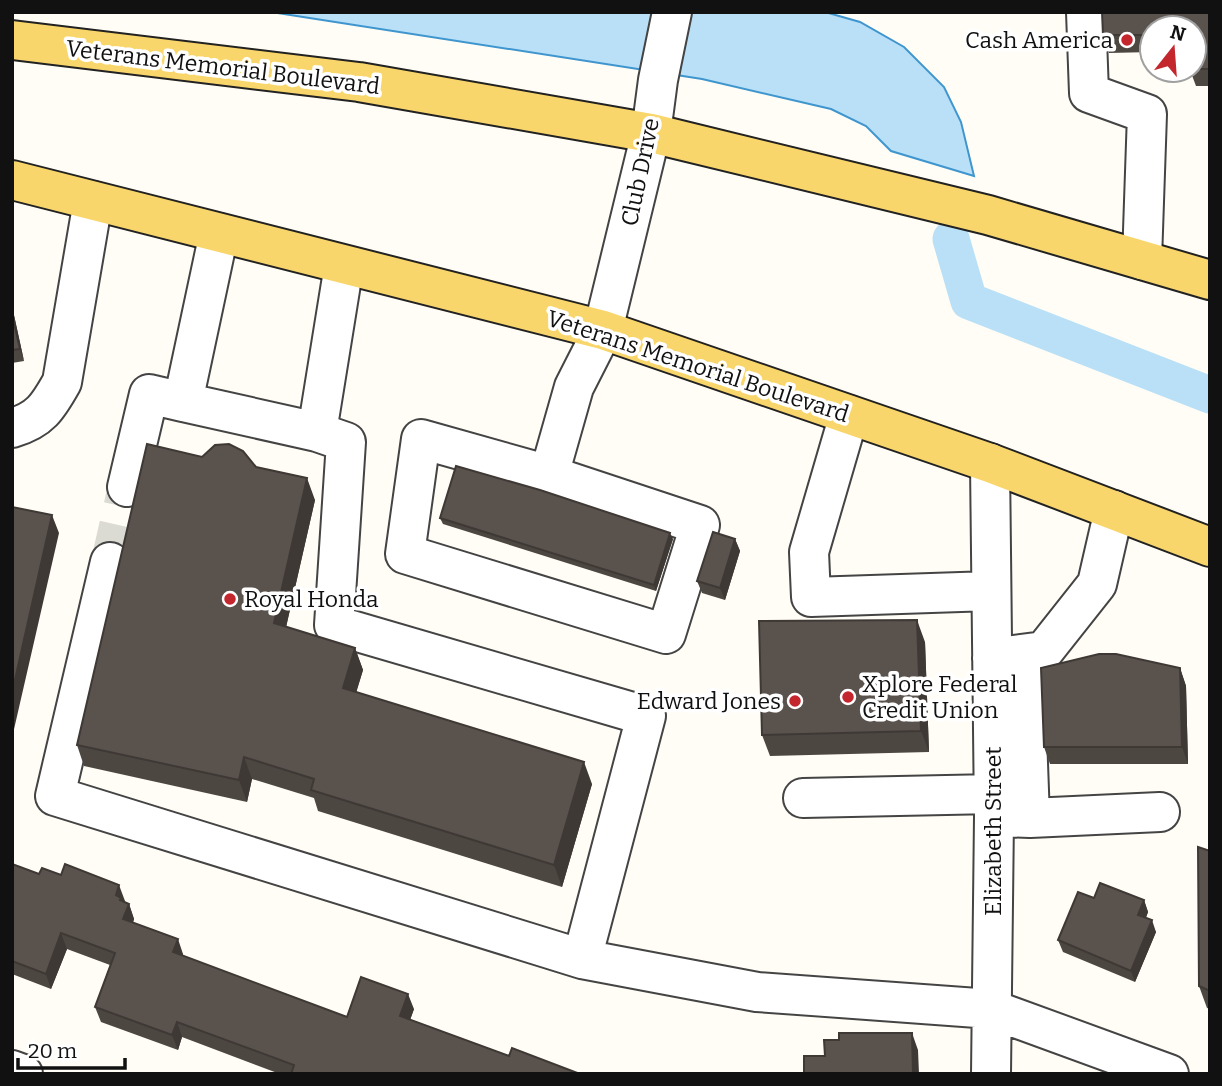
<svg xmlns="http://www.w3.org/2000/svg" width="1222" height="1086" font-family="Bitter,serif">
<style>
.water{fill:#b9e0f7;stroke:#3f96cf;stroke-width:2}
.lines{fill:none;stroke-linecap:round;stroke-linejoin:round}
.canal{stroke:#b9e0f7;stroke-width:37}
.minor-tunnel{stroke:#dbdad3;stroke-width:38;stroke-dasharray:38 19;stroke-linecap:butt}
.minor-casing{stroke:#444;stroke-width:42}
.major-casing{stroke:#222;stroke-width:42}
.minor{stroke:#fff;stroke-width:38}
.major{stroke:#f9d66b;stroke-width:38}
.wall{fill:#4d4742}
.shaded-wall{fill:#3f3936}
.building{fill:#5a524d;stroke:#3f3936;stroke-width:2}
.poi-dot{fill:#c4262e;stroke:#fff;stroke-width:2.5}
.labels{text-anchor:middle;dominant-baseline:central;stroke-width:7;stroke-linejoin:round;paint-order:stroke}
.poi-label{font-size:23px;fill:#111;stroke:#fff;text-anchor:end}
.street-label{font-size:23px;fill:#111;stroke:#fff}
</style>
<rect width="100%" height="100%" fill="#fffdf5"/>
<path class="water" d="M 271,12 L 825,12 L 860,22 L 904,47 L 944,87 L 961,122 L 974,176 L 891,151 L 866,126 L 831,109 L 702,79 Z"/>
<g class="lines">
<path class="canal" d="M 951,239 L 969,301 L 1210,395"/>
<path class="minor-tunnel" d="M 110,562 L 127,487"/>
<g class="minor-casing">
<path id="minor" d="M 1086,12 L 1089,93 L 1147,114 L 1142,260
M 219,233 L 183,402 L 317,432
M 344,265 L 317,432 L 346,442 L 334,625 L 646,716 L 582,959 L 757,992 L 991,1009 L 1169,1074
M 849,415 L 809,552 L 811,597 L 991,591
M 12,428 C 40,420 48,407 62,382 L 93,201
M 990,463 L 994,817 L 991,1074
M 549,475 L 700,525 L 666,634 L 405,554 L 421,439 L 549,475 L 574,387 L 603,330 L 651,133 L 658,80 L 672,12
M 127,487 L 149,394 L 183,402
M 110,562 L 55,796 L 582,959
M 1024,654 L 1030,818
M 992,658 L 1044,651 L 1097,584 L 1114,510
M 803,798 L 994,794
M 994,817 L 1030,818 L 1160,812
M 12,1070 L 23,1074"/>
</g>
<g class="major-casing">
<path id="major" d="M 12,40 L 359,82 L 651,133 L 988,215 L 1210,280
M 12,180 L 603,330 L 990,463 L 1210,547"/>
</g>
<use href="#minor" class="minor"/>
<use href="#major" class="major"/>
</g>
<path class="wall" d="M 1210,12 L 1210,86 L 1196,86 L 1190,70 L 1194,70 L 1194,28 L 1152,28 L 1152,52 L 1109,53 L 1103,35 Z
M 12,306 L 24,361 L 12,363 Z
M 202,457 L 256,467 L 315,500 L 286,627 L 355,648 L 363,670 L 356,692 L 592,784 L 562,887 L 318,811 L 314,798 L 252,779 L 247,802 L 84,766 L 77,745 Z
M 440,518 L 673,539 L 656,591 L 443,524 Z
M 735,539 L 740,551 L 725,600 L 702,593 L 697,581 Z
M 925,642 L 929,752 L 770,756 L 762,735 Z
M 1180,668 L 1186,686 L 1188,764 L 1050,764 L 1044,747 Z
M 1210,851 L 1210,1009 L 1207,1008 L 1199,986 Z
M 12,864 L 39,874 L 125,901 L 124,902 L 129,904 L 134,919 L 133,923 L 183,954 L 183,956 L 347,1017 L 414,1009 L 410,1020 L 509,1056 L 580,1074 L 280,1074 L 182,1037 L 178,1050 L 101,1022 L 95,1007 L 110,965 L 67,949 L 51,989 L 12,974 Z
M 1094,898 L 1144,900 L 1148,912 L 1146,918 L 1156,932 L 1135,982 L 1063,952 L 1058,940 Z"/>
<path class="shaded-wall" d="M 12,306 L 24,361 L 20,349 L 12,314 Z
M 307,478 L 315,500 L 282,645 L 274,623 Z
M 52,515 L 59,533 L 12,738 L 12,693 Z
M 670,533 L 673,539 L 656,591 L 654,585 Z
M 735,539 L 740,551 L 725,600 L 720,588 Z
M 917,620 L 925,642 L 929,752 L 921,731 Z
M 355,648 L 363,670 L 351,710 L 343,688 Z
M 1180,668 L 1186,686 L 1188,764 L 1182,747 Z
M 244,757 L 252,779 L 247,802 L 239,780 Z
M 584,762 L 592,784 L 562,887 L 554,865 Z
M 119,885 L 125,901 L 124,904 L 129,904 L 134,919 L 128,934 L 116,895 Z
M 1144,900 L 1148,912 L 1142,926 L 1138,915 Z
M 1152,920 L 1156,932 L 1135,982 L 1131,971 Z
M 61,933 L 67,949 L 51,989 L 46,974 Z
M 178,939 L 183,954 L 178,967 L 173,952 Z
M 408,994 L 414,1009 L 406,1031 L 400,1016 Z
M 177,1022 L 182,1037 L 178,1050 L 172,1035 Z
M 912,1033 L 918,1050 L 919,1074 L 913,1074 Z"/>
<path class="building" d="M 1102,12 L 1210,12 L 1210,69 L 1194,69 L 1194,28 L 1152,28 L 1152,35 L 1103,35 Z
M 12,314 L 20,349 L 12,350 Z
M 147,444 L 202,457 L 215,445 L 229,444 L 243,451 L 256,467 L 307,478 L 274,623 L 355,648 L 343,688 L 584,762 L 554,865 L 311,790 L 314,779 L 244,757 L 239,780 L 77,745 Z
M 456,466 L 540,490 L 670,533 L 654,585 L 440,518 Z
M 12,507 L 52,515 L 12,693 Z
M 713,532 L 735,539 L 720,588 L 697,581 Z
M 917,620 L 921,731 L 762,735 L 759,621 Z
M 1099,654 L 1116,654 L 1180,668 L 1182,747 L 1044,747 L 1041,668 Z
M 1198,847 L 1210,851 L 1210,991 L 1199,986 Z
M 12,864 L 39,874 L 42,868 L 61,875 L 65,864 L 119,885 L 116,895 L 121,898 L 120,900 L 129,904 L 123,919 L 178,939 L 173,952 L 347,1017 L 361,977 L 408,994 L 400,1016 L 509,1056 L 512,1048 L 580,1074 L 291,1074 L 294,1065 L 177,1022 L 172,1035 L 95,1007 L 115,953 L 61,933 L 46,974 L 12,961 Z
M 1100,883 L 1144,900 L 1138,915 L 1152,920 L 1131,971 L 1058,940 L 1078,892 L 1094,898 Z
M 839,1033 L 912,1033 L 913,1074 L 804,1074 L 804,1056 L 825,1056 L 824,1040 L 839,1040 Z"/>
<g class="poi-dot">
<circle cx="1127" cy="40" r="7"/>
<circle cx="230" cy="599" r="7"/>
<circle cx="848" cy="697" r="7"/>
<circle cx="795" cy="701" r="7"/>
</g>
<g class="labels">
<g class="poi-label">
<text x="1113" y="40">Cash America</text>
<text x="244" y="599" text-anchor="start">Royal Honda</text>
<text x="862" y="684" text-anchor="start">Xplore Federal<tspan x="862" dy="26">Credit Union</tspan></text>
<text x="781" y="701">Edward Jones</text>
</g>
<g class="street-label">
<text transform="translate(223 67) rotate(7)">Veterans Memorial Boulevard</text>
<text transform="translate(640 172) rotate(-78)">Club Drive</text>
<text transform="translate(698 366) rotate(18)">Veterans Memorial Boulevard</text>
<text transform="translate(993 831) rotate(-90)">Elizabeth Street</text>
</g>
</g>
<rect width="1222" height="1086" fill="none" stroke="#111111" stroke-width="28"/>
<g transform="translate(1173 49) rotate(17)"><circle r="33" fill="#ffffff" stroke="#a0a0a0" stroke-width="2"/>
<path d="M0-5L12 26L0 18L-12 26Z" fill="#c4262e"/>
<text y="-10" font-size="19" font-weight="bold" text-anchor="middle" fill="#111111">N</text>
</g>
<path d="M18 1058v10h107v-10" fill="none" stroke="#111111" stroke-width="3.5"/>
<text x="28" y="1058" font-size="21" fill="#111111" stroke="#ffffff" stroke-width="5" paint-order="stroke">20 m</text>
</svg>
